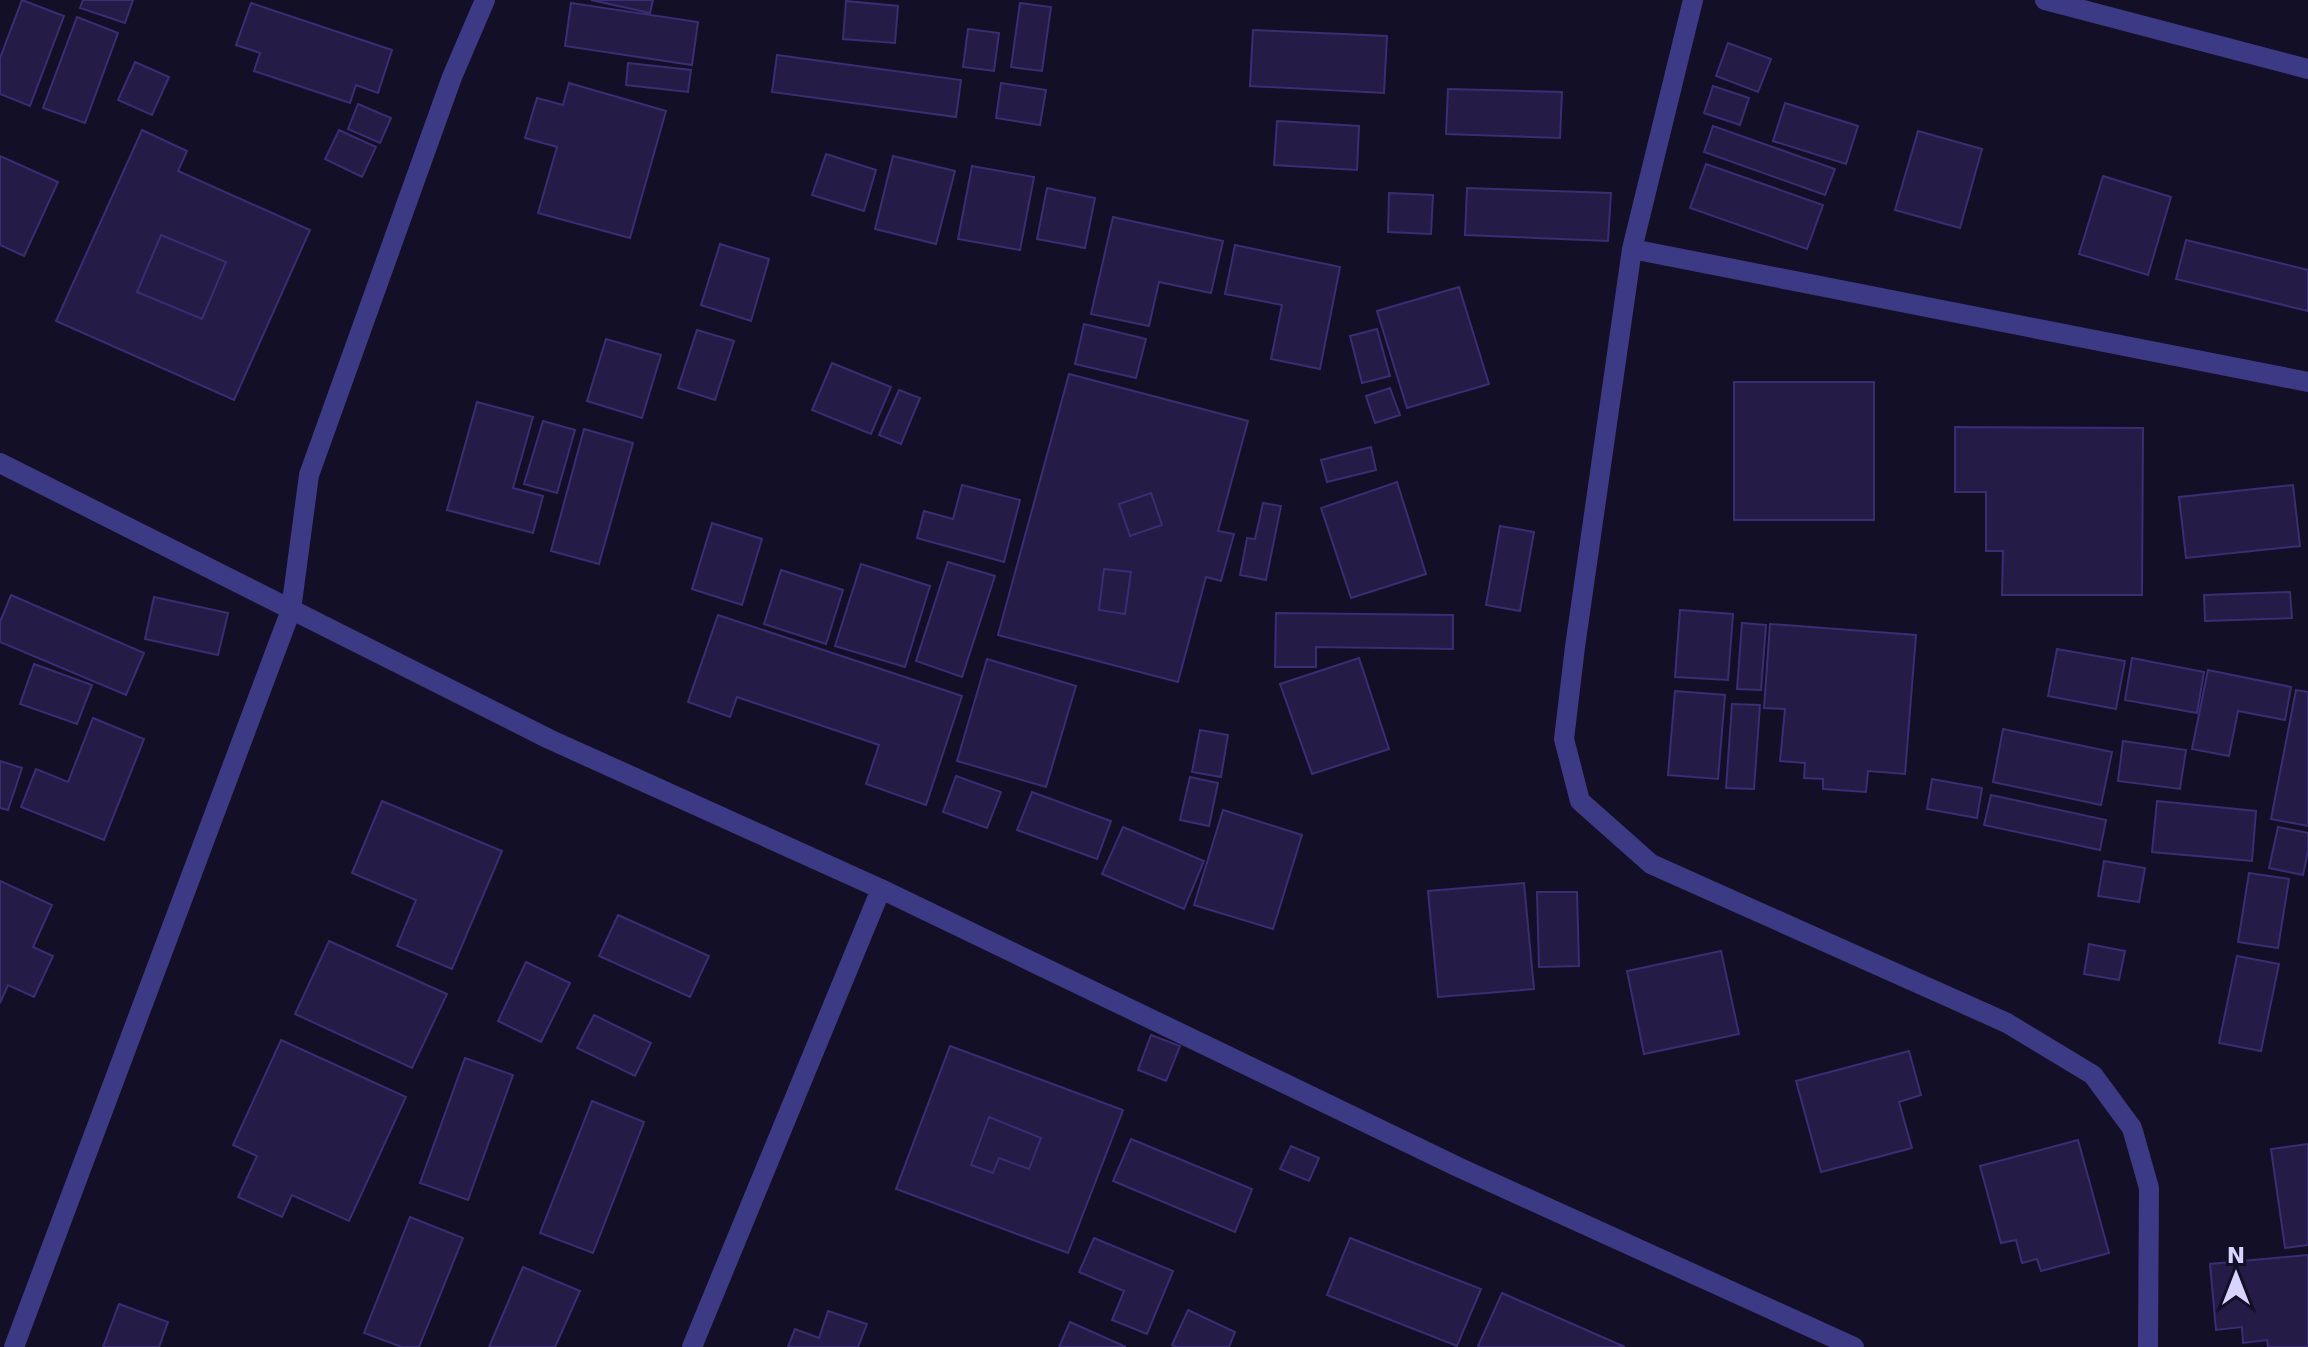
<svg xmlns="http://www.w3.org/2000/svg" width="2308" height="1347" font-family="'DejaVu Sans',sans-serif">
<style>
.building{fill:#241b47;stroke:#3b2d73;stroke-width:2;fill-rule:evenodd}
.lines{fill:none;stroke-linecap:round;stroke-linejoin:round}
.minor{stroke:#3d3a85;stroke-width:20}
</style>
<rect width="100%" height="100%" fill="#130f26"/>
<path class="building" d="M 22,0 L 64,16 L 30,106 L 0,94 L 0,58 Z
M 83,0 L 133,0 L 125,23 L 80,8 Z
M 591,0 L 653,0 L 650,13 Z
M 846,1 L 898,6 L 895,43 L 843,39 Z
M 251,3 L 392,50 L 378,93 L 356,85 L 350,103 L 254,71 L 260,53 L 236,45 Z
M 571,3 L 698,22 L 692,65 L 565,46 Z
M 1020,3 L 1051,7 L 1042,71 L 1011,67 Z
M 77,17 L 118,33 L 85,123 L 43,108 Z
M 968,29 L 999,33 L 994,71 L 963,67 Z
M 1253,30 L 1387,36 L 1384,93 L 1250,86 Z
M 1728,43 L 1771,59 L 1758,92 L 1716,76 Z
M 777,55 L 961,80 L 956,117 L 772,92 Z
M 135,62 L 169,77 L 152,115 L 118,100 Z
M 628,63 L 691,70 L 688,92 L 626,85 Z
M 569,83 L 666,111 L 630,238 L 538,213 L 557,147 L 525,138 L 537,98 L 563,105 Z
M 1001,83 L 1046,90 L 1040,125 L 996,118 Z
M 1713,86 L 1749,98 L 1740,125 L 1704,113 Z
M 1448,89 L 1562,92 L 1560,138 L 1446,134 Z
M 1785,103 L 1858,126 L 1846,164 L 1773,141 Z
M 358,104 L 391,118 L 380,143 L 348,129 Z
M 1277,121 L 1359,126 L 1357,170 L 1274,165 Z
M 1713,126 L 1835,169 L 1825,195 L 1704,152 Z
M 142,130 L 187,151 L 178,171 L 310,230 L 234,400 L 56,321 ZM 161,235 L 226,262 L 202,319 L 137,292 Z
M 339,130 L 376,147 L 362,177 L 325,159 Z
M 1918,131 L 1982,149 L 1960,228 L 1895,210 Z
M 826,154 L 876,170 L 864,211 L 812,195 Z
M 0,156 L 58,182 L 24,256 L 0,245 Z
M 893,156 L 955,171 L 936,244 L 875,229 Z
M 1706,164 L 1823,205 L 1807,249 L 1690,208 Z
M 972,166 L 1034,177 L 1020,250 L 958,239 Z
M 2103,176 L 2171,197 L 2148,275 L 2079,254 Z
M 1047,188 L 1095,198 L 1085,248 L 1037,239 Z
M 1467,188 L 1611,193 L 1608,241 L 1465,235 Z
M 1389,193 L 1433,195 L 1431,234 L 1388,232 Z
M 1113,217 L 1223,241 L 1211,293 L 1159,282 L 1149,326 L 1091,314 Z
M 161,235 L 226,262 L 202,319 L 137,292 Z
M 2186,240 L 2308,270 L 2308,311 L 2176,279 Z
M 720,244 L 769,259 L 751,321 L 701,305 Z
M 1235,245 L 1340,267 L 1320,369 L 1271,359 L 1282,305 L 1225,294 Z
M 1459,287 L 1489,384 L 1407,408 L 1377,311 Z
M 1084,324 L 1146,339 L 1136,378 L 1075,364 Z
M 1377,329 L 1390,376 L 1362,383 L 1350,336 Z
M 697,330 L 734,341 L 715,400 L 678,388 Z
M 606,339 L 661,355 L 642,418 L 587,401 Z
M 832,363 L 891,387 L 871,434 L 812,410 Z
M 1069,374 L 1248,421 L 1218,531 L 1234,534 L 1221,581 L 1206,577 L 1178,682 L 998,635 ZM 1151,493 L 1162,525 L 1130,536 L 1119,504 ZM 1104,569 L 1131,572 L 1125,614 L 1099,610 Z
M 1734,382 L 1874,382 L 1874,520 L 1734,520 Z
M 1390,388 L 1400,415 L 1375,423 L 1366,396 Z
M 899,390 L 920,398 L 901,444 L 879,435 Z
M 477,402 L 533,417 L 513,488 L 543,496 L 533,533 L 447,510 Z
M 543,421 L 575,430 L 557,493 L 524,484 Z
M 1955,427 L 2143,428 L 2142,595 L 2002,595 L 2003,551 L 1986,551 L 1986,492 L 1955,492 Z
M 584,429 L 633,443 L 599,564 L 551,551 Z
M 1371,447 L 1376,470 L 1327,482 L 1321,460 Z
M 1397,482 L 1426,574 L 1351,598 L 1321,508 Z
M 962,485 L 1020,500 L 1004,562 L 917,538 L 924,511 L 953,519 Z
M 2293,485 L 2300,546 L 2186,558 L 2179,497 Z
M 1151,493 L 1162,525 L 1130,536 L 1119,504 Z
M 1263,503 L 1281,506 L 1266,580 L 1240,575 L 1247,538 L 1255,539 Z
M 712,523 L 762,539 L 742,605 L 692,589 Z
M 1500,526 L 1534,532 L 1520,611 L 1486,605 Z
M 948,562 L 995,576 L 962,677 L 916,661 Z
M 861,564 L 930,586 L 905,667 L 835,646 Z
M 1104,569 L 1131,572 L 1125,614 L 1099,610 Z
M 781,570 L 843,590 L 826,644 L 764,624 Z
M 2290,592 L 2292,618 L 2205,621 L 2204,595 Z
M 11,595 L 144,653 L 126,695 L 0,642 L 0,622 Z
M 154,597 L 228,613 L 218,655 L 145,639 Z
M 1680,610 L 1733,614 L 1728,680 L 1675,677 Z
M 1276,613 L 1453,615 L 1453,649 L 1316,647 L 1316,667 L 1275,667 Z
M 718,615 L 962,696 L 926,805 L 866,784 L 879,745 L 737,697 L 730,717 L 688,702 Z
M 1742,623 L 1766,625 L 1761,690 L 1737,689 Z
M 1770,624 L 1916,635 L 1905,774 L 1868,771 L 1866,792 L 1823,789 L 1823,779 L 1804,778 L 1805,763 L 1780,761 L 1785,709 L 1764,708 Z
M 2057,649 L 2125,661 L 2116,709 L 2048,696 Z
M 1359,658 L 1389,749 L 1312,774 L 1280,684 Z
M 2132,658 L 2204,672 L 2197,713 L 2125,700 Z
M 987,659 L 1076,686 L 1046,787 L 957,761 Z
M 34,664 L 92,685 L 77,724 L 20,704 Z
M 2208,670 L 2291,687 L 2285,720 L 2238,711 L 2229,756 L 2192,749 Z
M 2296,690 L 2308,692 L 2308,826 L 2271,819 Z
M 1675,691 L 1725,695 L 1718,779 L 1668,775 Z
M 1732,704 L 1760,705 L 1754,789 L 1726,788 Z
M 93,718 L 144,739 L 104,840 L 21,807 L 36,769 L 68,782 Z
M 2003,729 L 2112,752 L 2101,805 L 1993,782 Z
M 1200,730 L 1228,735 L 1221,777 L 1192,772 Z
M 2123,741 L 2186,750 L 2180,789 L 2118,781 Z
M 0,761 L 22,768 L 8,810 L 0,808 Z
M 956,776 L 1001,792 L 987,828 L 943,812 Z
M 1190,777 L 1218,783 L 1209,826 L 1180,820 Z
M 1932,779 L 1982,788 L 1977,818 L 1927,809 Z
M 1032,792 L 1111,821 L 1097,859 L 1017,830 Z
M 1991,795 L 2106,820 L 2100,850 L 1984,825 Z
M 382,801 L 502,851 L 452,969 L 397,946 L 416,900 L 352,873 Z
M 2157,801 L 2256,811 L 2252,861 L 2152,852 Z
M 1223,810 L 1302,835 L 1273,929 L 1194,905 Z
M 1123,827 L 1204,861 L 1184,909 L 1102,874 Z
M 2278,827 L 2308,833 L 2308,851 L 2303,875 L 2269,868 Z
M 2104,861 L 2145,868 L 2139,902 L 2098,896 Z
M 2249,873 L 2289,879 L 2278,948 L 2238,942 Z
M 0,881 L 52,905 L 33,947 L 53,956 L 34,997 L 8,985 L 0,1003 Z
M 1524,883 L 1534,989 L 1438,997 L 1428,891 Z
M 1537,892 L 1577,892 L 1579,966 L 1539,967 Z
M 618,915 L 709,956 L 690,997 L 599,956 Z
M 329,941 L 447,994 L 412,1068 L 295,1014 Z
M 2089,944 L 2125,951 L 2119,980 L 2084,974 Z
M 1721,951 L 1739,1034 L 1644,1054 L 1627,971 Z
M 2237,956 L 2279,964 L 2261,1051 L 2219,1043 Z
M 526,962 L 570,983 L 541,1042 L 498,1021 Z
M 594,1015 L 651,1043 L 635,1076 L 577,1048 Z
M 1151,1035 L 1180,1046 L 1166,1081 L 1138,1070 Z
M 281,1040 L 406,1097 L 349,1221 L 292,1195 L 282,1217 L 238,1197 L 257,1156 L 233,1145 Z
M 950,1046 L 1123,1110 L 1068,1253 L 896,1189 ZM 989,1117 L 1041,1138 L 1029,1169 L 999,1158 L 993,1173 L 971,1165 Z
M 1909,1051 L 1921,1095 L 1899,1102 L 1912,1148 L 1821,1172 L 1796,1081 Z
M 465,1058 L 513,1075 L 468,1200 L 420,1183 Z
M 592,1101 L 644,1122 L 593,1253 L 540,1233 Z
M 989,1117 L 1041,1138 L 1029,1169 L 999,1158 L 993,1173 L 971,1165 Z
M 1131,1139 L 1252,1189 L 1235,1232 L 1113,1181 Z
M 2078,1140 L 2109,1253 L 2041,1271 L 2037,1259 L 2022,1263 L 2016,1240 L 2001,1243 L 1980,1166 Z
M 2308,1144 L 2308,1245 L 2285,1248 L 2271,1149 Z
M 1291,1146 L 1319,1158 L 1309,1181 L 1280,1169 Z
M 410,1217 L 463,1238 L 419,1347 L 402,1347 L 364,1333 Z
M 1094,1238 L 1173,1271 L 1147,1334 L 1112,1320 L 1124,1291 L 1079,1272 Z
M 1350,1238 L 1481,1289 L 1457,1346 L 1327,1295 Z
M 2308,1255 L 2308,1347 L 2268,1347 L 2267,1340 L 2243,1343 L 2242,1327 L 2216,1330 L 2210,1264 Z
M 523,1267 L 580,1291 L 555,1347 L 489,1347 Z
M 1502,1293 L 1625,1347 L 1480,1347 L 1478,1346 Z
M 119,1304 L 168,1322 L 159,1347 L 103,1347 Z
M 1188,1310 L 1235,1332 L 1229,1347 L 1177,1347 L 1172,1345 Z
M 828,1311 L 867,1324 L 858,1347 L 788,1347 L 795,1329 L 819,1338 Z
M 1070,1322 L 1126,1347 L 1059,1347 Z"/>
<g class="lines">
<path class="minor" d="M 1693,0 L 1632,249 L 1575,647 L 1564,739 L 1580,801 L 1651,864 L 2007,1023 L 2093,1075 L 2132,1128 L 2149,1188 L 2148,1347
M 2045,0 L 2308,69
M 1632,249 L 2308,382
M 0,463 L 549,739 L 881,889 L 1458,1167 L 1854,1347
M 14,1347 L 291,610 L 309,475 L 452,77 L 485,0
M 692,1347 L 881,889"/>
</g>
<g transform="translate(2236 1275)" stroke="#130f26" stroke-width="6" paint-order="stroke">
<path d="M0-6L14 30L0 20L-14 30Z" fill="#d9d4ff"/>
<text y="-12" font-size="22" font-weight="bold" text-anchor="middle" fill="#d9d4ff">N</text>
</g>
</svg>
